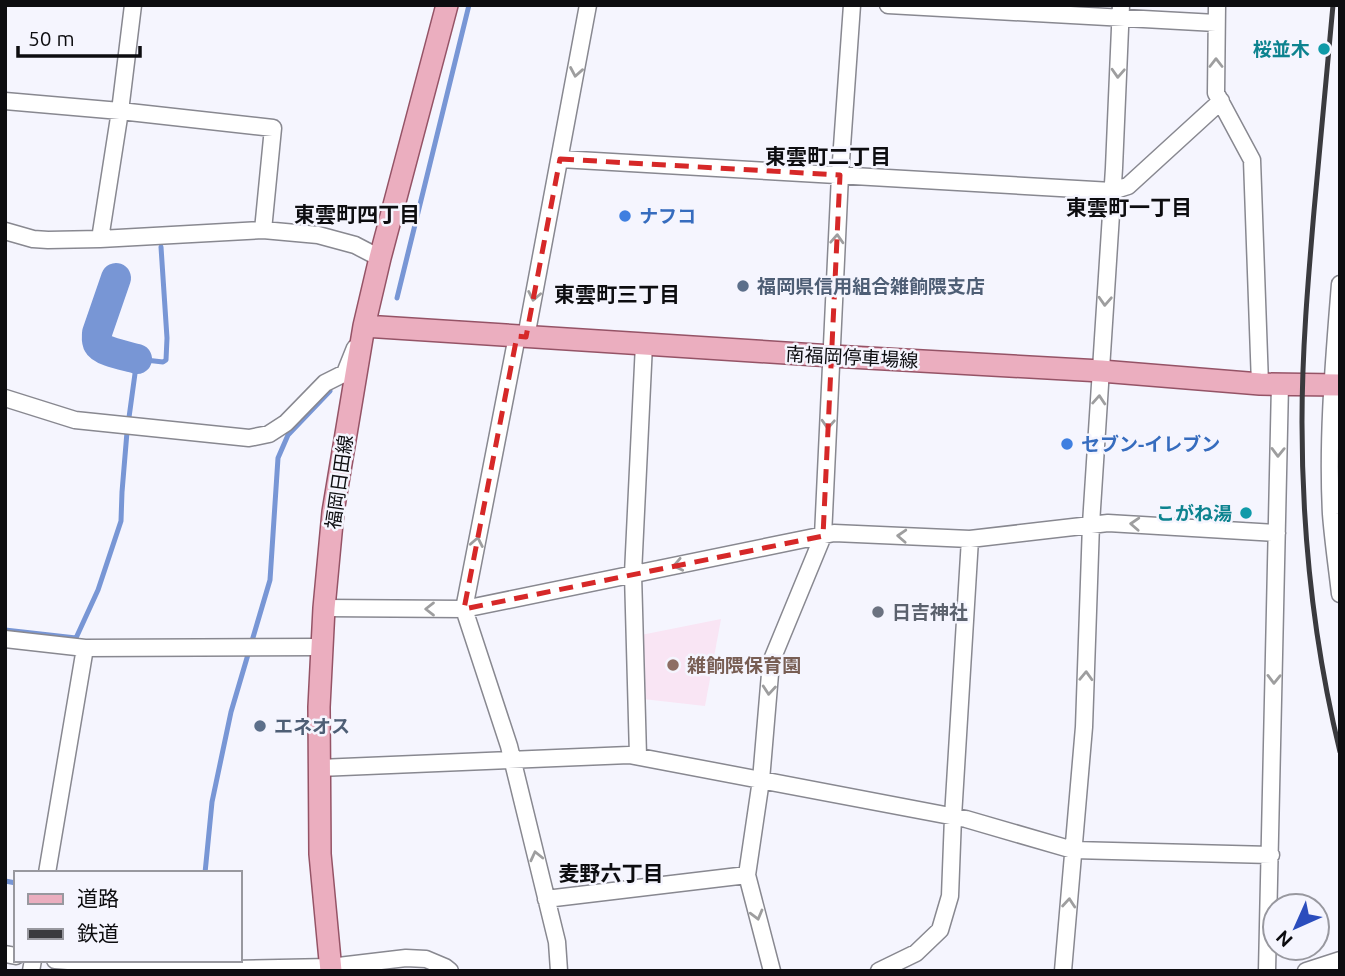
<svg xmlns="http://www.w3.org/2000/svg" width="1345" height="976" font-family="Ubuntu,'Noto Sans JP',sans-serif">
<style>
.education{fill:#f9e5f4}
.lines{fill:none;stroke-linecap:round;stroke-linejoin:round}
.stream{stroke:#7896d5;stroke-width:5}
.river{stroke:#7896d5;stroke-width:30}
.minor-casing{stroke:#888890;stroke-width:19}
.major-casing{stroke:#955366;stroke-width:24}
.minor{stroke:#fff;stroke-width:16}
.major{stroke:#ebaebf;stroke-width:21}
.rail{stroke:#3a3a3e;stroke-width:5}
.oneway{stroke:#9e9e9f}
.marked{fill:none;stroke:#d62828;stroke-width:5;stroke-dasharray:14 9;stroke-linejoin:round}
.culture-dot{fill:#0f9aa8;stroke:#f5f5fe;stroke-width:2.5}
.shop-dot{fill:#3f7fe0;stroke:#f5f5fe;stroke-width:2.5}
.service-dot{fill:#5c6f8a;stroke:#f5f5fe;stroke-width:2.5}
.worship-dot{fill:#6b7280;stroke:#f5f5fe;stroke-width:2.5}
.education-dot{fill:#8d6e63;stroke:#f5f5fe;stroke-width:2.5}
.labels{text-anchor:middle;dominant-baseline:central;stroke-width:5;stroke-linejoin:round;paint-order:stroke}
.culture-label{font-size:19px;font-weight:bold;fill:#0d838f;stroke:#f5f5fe;text-anchor:end}
.shop-label{font-size:19px;font-weight:bold;fill:#366cbe;stroke:#f5f5fe;text-anchor:start}
.service-label{font-size:19px;font-weight:bold;fill:#4e5e75;stroke:#f5f5fe;text-anchor:start}
.street-label{font-size:19px;fill:#0d0d10;stroke:#f5f5fe}
.worship-label{font-size:19px;font-weight:bold;fill:#5b616d;stroke:#f5f5fe;text-anchor:start}
.education-label{font-size:19px;font-weight:bold;fill:#785e54;stroke:#f5f5fe;text-anchor:start}
.neighbourhood-label{font-size:21px;font-weight:bold;fill:#0d0d10;stroke:#f5f5fe}
</style>
<rect width="100%" height="100%" fill="#f5f5fe"/>
<path class="education" d="M 721,619 L 705,706 L 643,699 L 641,635 Z"/>
<g class="lines">
<path class="stream" d="M 397,298 L 469,5
M 5,630 L 76,638 L 98,590 L 121,521 L 122,492 L 127,432 L 137,359 L 163,362 L 166,360 L 167,338 L 161,247
M 205,873 L 212,802 L 231,712 L 270,580 L 278,458 L 288,435 L 330,391
M 5,881 L 16,883"/>
<path class="river" d="M 116,278 L 97,333 C 97,336 96,341 98,344 C 102,352 128,356 137,359"/>
<g class="minor-casing">
<path id="minor" d="M 888,5 L 1216,23
M 1217,5 L 1216,93 L 1252,160 L 1260,384
M 5,101 L 120,111 L 273,128 L 263,230
M 560,159 L 1112,191 L 1128,186 L 1221,101
M 5,231 L 33,239 L 48,240 L 100,239 L 263,230 L 318,235 L 355,245 L 380,258
M 100,239 L 120,111 L 133,5
M 1340,284 C 1334,360 1327,437 1331,514 C 1333,540 1337,567 1340,594
M 517,336 L 464,609 L 509,746 L 557,942 L 559,971
M 526,337 L 588,5
M 5,398 L 75,420 L 249,438 L 269,434 L 286,423 L 325,383 L 345,373 L 355,348
M 324,608 L 464,609 L 834,533 L 970,539 L 1108,523 L 1277,533
M 5,639 L 85,648 L 321,647
M 638,756 L 633,574 L 644,344
M 319,768 L 629,755 L 966,819 L 1073,850 L 1271,855
M 47,873 L 85,648
M 546,899 L 747,875
M 5,954 L 16,956
M 55,960 L 185,970 L 330,967 L 406,958 L 426,959 L 445,967 L 450,971
M 31,971 L 33,960
M 772,971 L 747,875 L 761,780 L 771,662 L 823,536 L 840,175 L 852,5
M 879,971 L 916,953 L 940,930 L 950,896 L 953,817 L 970,539
M 1063,971 L 1084,727 L 1091,524 L 1114,168 L 1121,5
M 1267,971 L 1280,384
M 1306,971 L 1340,960"/>
</g>
<g class="major-casing">
<path id="major" d="M 364,326 L 832,356 L 1101,371 L 1260,384 L 1340,385
M 331,971 L 320,854 L 319,707 L 324,608 L 333,512 L 364,326 L 380,258 L 447,5"/>
</g>
<use href="#minor" class="minor"/>
<use href="#major" class="major"/>
<path class="rail" d="M 1333,5 C 1327,74 1320,142 1314,211 C 1308,281 1302,351 1302,422 C 1302,532 1314,645 1340,752"/>
</g>
<defs><path id="oneway-chevron" d="M-2-3.5L2.5 0L-2 3.5" fill="none" stroke-width="1.6" stroke-linecap="round" stroke-linejoin="round" transform="scale(1.75)"/></defs>
<g class="oneway">
<use href="#oneway-chevron" transform="translate(1216 63) rotate(-90)"/>
<use href="#oneway-chevron" transform="translate(576 72) rotate(100)"/>
<use href="#oneway-chevron" transform="translate(1118 73) rotate(93)"/>
<use href="#oneway-chevron" transform="translate(837 239) rotate(-87)"/>
<use href="#oneway-chevron" transform="translate(534 296) rotate(101)"/>
<use href="#oneway-chevron" transform="translate(1105 301) rotate(93)"/>
<use href="#oneway-chevron" transform="translate(1099 400) rotate(-86)"/>
<use href="#oneway-chevron" transform="translate(828 424) rotate(93)"/>
<use href="#oneway-chevron" transform="translate(1278 452) rotate(91)"/>
<use href="#oneway-chevron" transform="translate(1135 524) rotate(-177)"/>
<use href="#oneway-chevron" transform="translate(902 536) rotate(-177)"/>
<use href="#oneway-chevron" transform="translate(477 542) rotate(-79)"/>
<use href="#oneway-chevron" transform="translate(678 565) rotate(168)"/>
<use href="#oneway-chevron" transform="translate(430 609) rotate(-180)"/>
<use href="#oneway-chevron" transform="translate(1086 676) rotate(-88)"/>
<use href="#oneway-chevron" transform="translate(1274 679) rotate(91)"/>
<use href="#oneway-chevron" transform="translate(769 690) rotate(95)"/>
<use href="#oneway-chevron" transform="translate(536 856) rotate(-103)"/>
<use href="#oneway-chevron" transform="translate(1069 903) rotate(-85)"/>
<use href="#oneway-chevron" transform="translate(757 915) rotate(75)"/>
</g>
<path class="marked" d="M 560,159 L 840,175 L 823,536 L 464,609 L 517,336 L 526,337 Z"/>
<g class="culture-dot">
<circle cx="1324" cy="49" r="7"/>
<circle cx="1246" cy="513" r="7"/>
</g>
<g class="shop-dot">
<circle cx="625" cy="216" r="7"/>
<circle cx="1067" cy="444" r="7"/>
</g>
<g class="service-dot">
<circle cx="743" cy="286" r="7"/>
<circle cx="260" cy="726" r="7"/>
</g>
<circle class="worship-dot" cx="878" cy="612" r="7"/>
<circle class="education-dot" cx="673" cy="665" r="7"/>
<g class="labels">
<g class="culture-label">
<text x="1310" y="49">桜並木</text>
<text x="1232" y="513">こがね湯</text>
</g>
<g class="shop-label">
<text x="639" y="216">ナフコ</text>
<text x="1081" y="444">セブン-イレブン</text>
</g>
<g class="service-label">
<text x="757" y="286">福岡県信用組合雑餉隈支店</text>
<text x="274" y="726">エネオス</text>
</g>
<g class="street-label">
<text transform="translate(852 357) rotate(3)">南福岡停車場線</text>
<text transform="translate(339 482) rotate(-82)">福岡日田線</text>
</g>
<g class="worship-label">
<text x="892" y="612">日吉神社</text>
</g>
<g class="education-label">
<text x="687" y="665">雑餉隈保育園</text>
</g>
<g class="neighbourhood-label">
<text x="828" y="156">東雲町二丁目</text>
<text x="1129" y="207">東雲町一丁目</text>
<text x="357" y="214">東雲町四丁目</text>
<text x="617" y="294">東雲町三丁目</text>
<text x="611" y="873">麦野六丁目</text>
</g>
</g>
<rect width="1345" height="976" fill="none" stroke="#0d0d10" stroke-width="14"/>
<rect x="14" y="871" width="228" height="91" fill="#f5f5fe" stroke="#98989f" stroke-width="2"/>
<rect x="28" y="894" width="35" height="10" fill="#ebaebf" stroke="#98989f" stroke-width="2"/>
<text x="77" y="906" font-size="21" fill="#0d0d10">道路</text>
<rect x="28" y="929" width="35" height="10" fill="#3a3a3e" stroke="#98989f" stroke-width="2"/>
<text x="77" y="941" font-size="21" fill="#0d0d10">鉄道</text>
<g transform="translate(1296 927) rotate(225)"><circle r="33" fill="#f5f5fe" stroke="#98989f" stroke-width="2"/>
<path d="M0-5L12 26L0 18L-12 26Z" fill="#2b4dbd"/>
<text y="-10" font-size="19" font-weight="bold" text-anchor="middle" fill="#0d0d10">N</text>
</g>
<path d="M18 46v10h122v-10" fill="none" stroke="#0d0d10" stroke-width="3.5"/>
<text x="28" y="46" font-size="21" fill="#0d0d10" stroke="#f5f5fe" stroke-width="5" paint-order="stroke">50 m</text>
</svg>
